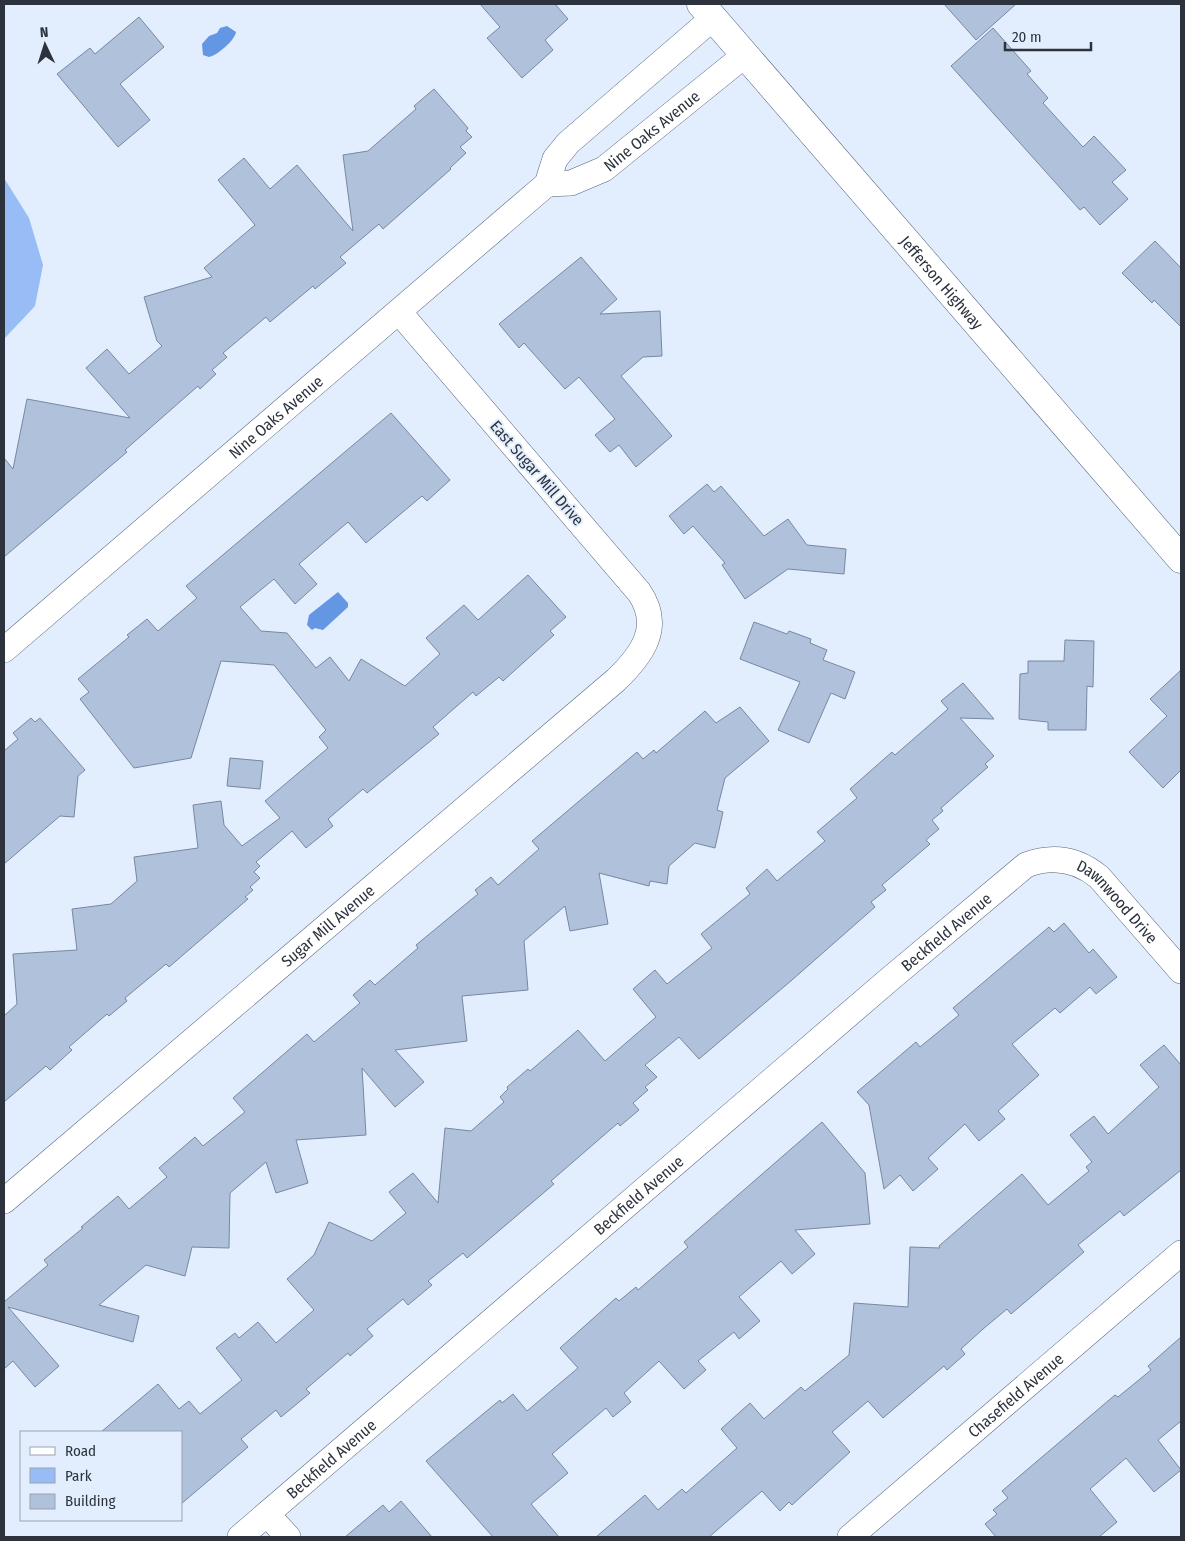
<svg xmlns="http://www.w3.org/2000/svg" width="1185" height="1541" font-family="'Fira Sans Condensed',sans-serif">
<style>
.green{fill:#97bcf6}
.water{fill:#6396e3}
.building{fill:#b0c1dc;stroke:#7888a1}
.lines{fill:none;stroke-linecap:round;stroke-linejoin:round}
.minor-casing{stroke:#55647b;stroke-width:26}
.primary-casing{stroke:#55647b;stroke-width:29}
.minor{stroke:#fff;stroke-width:25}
.primary{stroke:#fff;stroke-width:28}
.labels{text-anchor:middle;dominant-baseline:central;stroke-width:4;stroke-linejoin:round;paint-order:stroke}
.street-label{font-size:16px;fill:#2c333d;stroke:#e2edfd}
</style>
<rect width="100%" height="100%" fill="#e2edfd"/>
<path class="green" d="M 4,178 L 29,218 L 43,265 L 35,306 L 4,339 Z"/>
<path class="water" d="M 227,26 L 236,32 C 235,40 218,55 209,57 L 203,55 L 202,44 L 209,36 L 217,33 L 220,28 Z
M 338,592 L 348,603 L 348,607 L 323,630 L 315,628 L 312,630 L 307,625 L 309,615 Z"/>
<path class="building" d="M 480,4 L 555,4 L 568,19 L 545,40 L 553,50 L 522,78 L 487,38 L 500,27 Z
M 944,4 L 1016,4 L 976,40 Z
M 139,17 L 164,47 L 120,84 L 150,120 L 118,147 L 57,74 L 90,48 L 95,54 Z
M 993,28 L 1031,71 L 1027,74 L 1048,98 L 1043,103 L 1083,147 L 1094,136 L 1126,170 L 1112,182 L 1128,199 L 1100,225 L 1084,207 L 1080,210 L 951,66 Z
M 434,89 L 468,128 L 466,131 L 472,137 L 460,147 L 466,153 L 450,168 L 451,169 L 383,229 L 379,224 L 340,257 L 346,263 L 315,289 L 313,286 L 270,322 L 266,317 L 223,353 L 227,357 L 212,370 L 216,374 L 200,389 L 198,386 L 125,450 L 127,452 L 4,557 L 4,458 L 13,469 L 27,399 L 130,418 L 86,368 L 107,349 L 129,374 L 162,346 L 157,341 L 144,297 L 212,277 L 204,268 L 255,225 L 218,180 L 244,158 L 270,189 L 297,165 L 353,231 L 343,155 L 368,151 L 416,109 L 414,106 Z
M 1155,241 L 1181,268 L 1181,327 L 1154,300 L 1152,303 L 1122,273 Z
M 581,257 L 617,299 L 600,314 L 660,311 L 662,356 L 643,357 L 621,376 L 672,436 L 636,467 L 619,445 L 610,452 L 595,435 L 615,419 L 579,377 L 565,389 L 524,343 L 519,348 L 499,324 Z
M 391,413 L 450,480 L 427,501 L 422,496 L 366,543 L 348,522 L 299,564 L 317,584 L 295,604 L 274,579 L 240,607 L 261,631 L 287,633 L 316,668 L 330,657 L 349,681 L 361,659 L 405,686 L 440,654 L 426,638 L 464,605 L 478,620 L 528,575 L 566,617 L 550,631 L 554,635 L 503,681 L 499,677 L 476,696 L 473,692 L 433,727 L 439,734 L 367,793 L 363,789 L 328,819 L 333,826 L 306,848 L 292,831 L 256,862 L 260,866 L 254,872 L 260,878 L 250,887 L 253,890 L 245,897 L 248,899 L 169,967 L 166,964 L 125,998 L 127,1001 L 109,1016 L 107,1014 L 69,1047 L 72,1050 L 50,1070 L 46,1066 L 4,1102 L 4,1016 L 17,1004 L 13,954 L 77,950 L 72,909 L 111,904 L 137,881 L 134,857 L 198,848 L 193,805 L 221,801 L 224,825 L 242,846 L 280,818 L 265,801 L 328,748 L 319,737 L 326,730 L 274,665 L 221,661 L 191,758 L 134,768 L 80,699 L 89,692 L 78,679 L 129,637 L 127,635 L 147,619 L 158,631 L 197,598 L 186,586 Z
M 707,484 L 714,492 L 721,486 L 764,536 L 788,519 L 807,545 L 846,549 L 844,574 L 788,569 L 745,599 L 722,565 L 725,563 L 693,526 L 684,534 L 669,516 Z
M 754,622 L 787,634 L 789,631 L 811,639 L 810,643 L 827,650 L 823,660 L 855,672 L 845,699 L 831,693 L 809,743 L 778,730 L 800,682 L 740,659 Z
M 1065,640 L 1094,641 L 1093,687 L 1087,686 L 1086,730 L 1048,730 L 1048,722 L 1019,719 L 1020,674 L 1028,673 L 1028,661 L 1064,661 Z
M 1181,670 L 1181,770 L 1163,788 L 1129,752 L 1167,716 L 1150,699 Z
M 963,683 L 994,719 L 960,718 L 994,756 L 985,764 L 988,767 L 941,808 L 943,811 L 932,820 L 939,829 L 926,840 L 930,844 L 882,885 L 886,890 L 871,902 L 875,907 L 792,980 L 699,1059 L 679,1037 L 645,1065 L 657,1077 L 645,1087 L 648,1090 L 633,1103 L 639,1110 L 620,1126 L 618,1123 L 551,1181 L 554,1184 L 467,1258 L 463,1253 L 428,1281 L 432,1285 L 408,1305 L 403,1299 L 367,1329 L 373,1336 L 350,1356 L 348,1353 L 306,1389 L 310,1393 L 281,1417 L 276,1410 L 241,1439 L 248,1447 L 181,1504 L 181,1432 L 101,1432 L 158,1384 L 179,1409 L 189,1401 L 200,1414 L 242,1380 L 216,1348 L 235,1333 L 239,1338 L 258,1322 L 276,1343 L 314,1310 L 287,1279 L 314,1255 L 329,1222 L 372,1241 L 406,1213 L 389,1192 L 413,1173 L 438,1203 L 445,1128 L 471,1131 L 504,1102 L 500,1097 L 508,1089 L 507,1087 L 528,1069 L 530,1071 L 578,1030 L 605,1061 L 656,1017 L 633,989 L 655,970 L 667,984 L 712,948 L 701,934 L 750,894 L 746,888 L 767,869 L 777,881 L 825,841 L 817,832 L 857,798 L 850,789 L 892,752 L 895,755 L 948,709 L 941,701 Z
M 740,707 L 769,741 L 725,778 L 717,810 L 723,812 L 715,848 L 695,843 L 669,866 L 667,884 L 650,881 L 649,886 L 599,873 L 608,924 L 570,931 L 565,906 L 524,941 L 528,990 L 462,996 L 467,1041 L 395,1050 L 424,1082 L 395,1107 L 362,1068 L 366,1135 L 296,1140 L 308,1183 L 276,1193 L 266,1162 L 230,1193 L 229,1248 L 192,1247 L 185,1276 L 146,1265 L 99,1305 L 139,1316 L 133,1342 L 8,1307 L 59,1366 L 35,1387 L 13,1361 L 4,1369 L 4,1302 L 48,1265 L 44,1260 L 83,1228 L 81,1227 L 118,1196 L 129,1209 L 167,1177 L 159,1168 L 195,1137 L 203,1146 L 245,1112 L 233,1098 L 307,1034 L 314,1042 L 360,1003 L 353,995 L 370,980 L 375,985 L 418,948 L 416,945 L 478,894 L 475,890 L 491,877 L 498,885 L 539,849 L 532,841 L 637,752 L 643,759 L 654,750 L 656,753 L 705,711 L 716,723 Z
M 31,718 L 35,722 L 40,718 L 85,770 L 78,776 L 74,817 L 60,816 L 4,864 L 4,751 L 18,739 L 13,733 Z
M 230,758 L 263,761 L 260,789 L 227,786 Z
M 1064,923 L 1089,953 L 1093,949 L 1117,977 L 1096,994 L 1090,987 L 1060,1013 L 1055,1008 L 1012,1044 L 1039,1075 L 998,1111 L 1005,1119 L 979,1141 L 965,1124 L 928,1158 L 938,1169 L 913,1191 L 900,1175 L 884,1189 L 869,1105 L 857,1092 L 916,1042 L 920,1047 L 959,1015 L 953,1008 L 1049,927 L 1054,932 Z
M 1164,1045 L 1181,1065 L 1181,1170 L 1124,1216 L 1120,1211 L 1078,1245 L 1084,1252 L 1011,1314 L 1007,1309 L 983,1329 L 961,1349 L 965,1354 L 947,1370 L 944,1366 L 883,1418 L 868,1401 L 832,1432 L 850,1452 L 792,1505 L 789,1502 L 780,1511 L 762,1491 L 709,1537 L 596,1537 L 645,1495 L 658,1510 L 682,1489 L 686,1493 L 737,1448 L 721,1429 L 750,1403 L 764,1419 L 801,1387 L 805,1391 L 849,1355 L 854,1303 L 908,1307 L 910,1247 L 940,1248 L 939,1246 L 1022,1174 L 1048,1205 L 1089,1171 L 1086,1167 L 1092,1162 L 1070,1135 L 1094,1116 L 1108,1134 L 1159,1087 L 1140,1065 Z
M 822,1122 L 865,1173 L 870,1224 L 795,1230 L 815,1254 L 792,1274 L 781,1261 L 739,1297 L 760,1321 L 739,1339 L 734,1332 L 698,1361 L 706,1370 L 684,1389 L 659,1361 L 624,1393 L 631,1402 L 613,1417 L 606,1408 L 552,1454 L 568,1473 L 531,1504 L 559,1537 L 493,1537 L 426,1461 L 500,1400 L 502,1403 L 513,1394 L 527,1411 L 578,1368 L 560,1348 L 616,1298 L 619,1301 L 636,1287 L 638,1290 L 688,1247 L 684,1242 Z
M 1181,1337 L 1181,1421 L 1158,1440 L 1181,1470 L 1154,1492 L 1126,1458 L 1090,1489 L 1117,1522 L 1099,1537 L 996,1537 L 985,1524 L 997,1514 L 993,1510 L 1008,1498 L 1002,1491 L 1115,1395 L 1118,1397 L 1151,1370 L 1148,1366 Z
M 401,1501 L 432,1537 L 345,1537 L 383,1505 L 389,1512 Z"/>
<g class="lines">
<g class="minor-casing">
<g id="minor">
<path id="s1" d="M 547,184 L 571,183 L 604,169 L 745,55"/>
<path id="s2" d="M 4,650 L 547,184 L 555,159 L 568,143 L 713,18"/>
<path id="s3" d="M 4,1201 L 616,680 C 642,655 663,627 639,592 L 399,312"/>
<path d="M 267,1514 L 288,1537"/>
<path id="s4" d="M 240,1537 L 891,978 L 1026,865 C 1053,855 1077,859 1099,877 L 1181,971"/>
<path id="s5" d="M 850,1537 L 1181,1253"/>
</g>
</g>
<g class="primary-casing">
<g id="primary">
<path id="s6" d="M 701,4 L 1181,559"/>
</g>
</g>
<use href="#minor" class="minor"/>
<use href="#primary" class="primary"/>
</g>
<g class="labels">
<g class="street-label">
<text stroke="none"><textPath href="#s1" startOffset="121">Nine Oaks Avenue</textPath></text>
<text stroke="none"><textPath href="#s6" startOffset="368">Jefferson Highway</textPath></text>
<text stroke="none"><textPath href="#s2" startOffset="358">Nine Oaks Avenue</textPath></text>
<text transform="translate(537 473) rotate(49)">East Sugar Mill Drive</text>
<text stroke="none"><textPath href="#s4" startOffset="1142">Dawnwood Drive</textPath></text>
<text stroke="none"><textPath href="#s3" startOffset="425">Sugar Mill Avenue</textPath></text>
<text stroke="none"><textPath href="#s4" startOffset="930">Beckfield Avenue</textPath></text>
<text stroke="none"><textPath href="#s4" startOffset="525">Beckfield Avenue</textPath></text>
<text stroke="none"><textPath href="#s5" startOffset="218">Chasefield Avenue</textPath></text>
<text stroke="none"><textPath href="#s4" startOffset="120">Beckfield Avenue</textPath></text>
</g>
</g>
<rect width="1185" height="1541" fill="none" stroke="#2c333d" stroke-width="10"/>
<rect x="20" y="1431" width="162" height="90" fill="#e2edfd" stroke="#99a3b0"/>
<rect x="30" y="1447" width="25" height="8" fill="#ffffff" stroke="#99a3b0"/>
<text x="65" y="1456" font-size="15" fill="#2c333d">Road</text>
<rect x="30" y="1468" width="25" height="15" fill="#97bcf6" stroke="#99a3b0"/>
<text x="65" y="1481" font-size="15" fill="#2c333d">Park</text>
<rect x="30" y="1494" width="25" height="15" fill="#b0c1dc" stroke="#99a3b0"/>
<text x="65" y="1506" font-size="15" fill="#2c333d">Building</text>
<g transform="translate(45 45) rotate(356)" stroke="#e2edfd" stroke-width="4" paint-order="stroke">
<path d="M0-4L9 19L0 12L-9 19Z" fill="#2c333d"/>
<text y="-8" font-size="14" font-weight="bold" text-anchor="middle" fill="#2c333d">N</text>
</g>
<path d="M1005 42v8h86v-8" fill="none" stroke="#2c333d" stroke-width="2.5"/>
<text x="1012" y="42" font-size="15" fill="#2c333d" stroke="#e2edfd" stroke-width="4" paint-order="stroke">20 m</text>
</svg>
